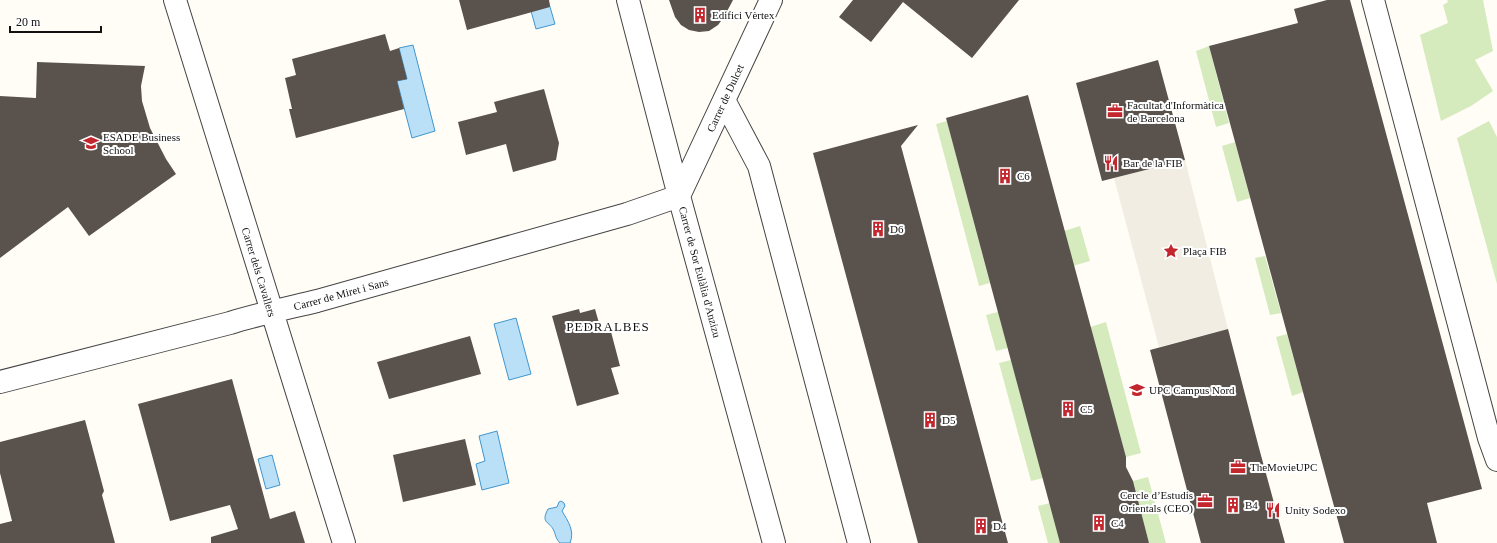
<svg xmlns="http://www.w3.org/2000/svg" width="1497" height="543" font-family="'Times New Roman',serif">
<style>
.green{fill:#d5ebbd}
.plaza{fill:#f1ede2}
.water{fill:#b9e0f7;stroke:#3f96cf}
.building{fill:#5a524d}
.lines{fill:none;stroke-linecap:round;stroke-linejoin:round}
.minor-casing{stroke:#444;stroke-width:24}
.minor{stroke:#fff;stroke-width:22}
.labels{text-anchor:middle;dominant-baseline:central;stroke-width:4;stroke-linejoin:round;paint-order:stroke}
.poi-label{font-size:11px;fill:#111;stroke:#fff;text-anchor:start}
.street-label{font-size:11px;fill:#111;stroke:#fff}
.quarter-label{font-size:13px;letter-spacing:1px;fill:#111;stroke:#fff}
</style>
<rect width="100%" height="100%" fill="#fffdf5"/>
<path class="green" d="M 1447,0 L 1483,0 L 1493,51 L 1475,60 L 1493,91 L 1471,106 L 1441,121 L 1420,35 L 1448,23 L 1443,5 L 1448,2 Z
M 1209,46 L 1229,123 L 1216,127 L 1196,51 Z
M 947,121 L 990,283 L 979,286 L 936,124 Z
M 1489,121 L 1497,137 L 1497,284 L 1457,138 Z
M 1235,142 L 1250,198 L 1237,202 L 1222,146 Z
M 1080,226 L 1090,261 L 1073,266 L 1064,231 Z
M 1265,256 L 1281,313 L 1270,315 L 1255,258 Z
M 998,312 L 1008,348 L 996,351 L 986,315 Z
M 1106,322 L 1141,453 L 1126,457 L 1090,327 Z
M 1287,334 L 1303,392 L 1292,396 L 1276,337 Z
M 1011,360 L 1043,478 L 1031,481 L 999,363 Z
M 1148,477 L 1166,543 L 1149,543 L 1133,481 Z
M 1050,503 L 1061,543 L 1048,543 L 1038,506 Z"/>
<path class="plaza" d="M 1185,160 L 1228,329 L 1159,347 L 1114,178 Z"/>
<path class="water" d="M 528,0 L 548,0 L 555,24 L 536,29 Z
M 413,45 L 435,131 L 412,138 L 397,81 L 407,79 L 399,48 Z
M 516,318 L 531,374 L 509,380 L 494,324 Z
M 497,431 L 509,483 L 482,490 L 476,464 L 485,461 L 479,436 Z
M 272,455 L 280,485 L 266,489 L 258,459 Z
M 561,501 L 564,503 L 565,506 L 562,511 C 568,521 575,531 570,543 L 560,543 C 556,539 556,536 554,531 C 550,521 540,524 548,509 L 557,507 L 559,502 Z"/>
<path class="building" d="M 459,0 L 549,0 L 550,7 L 467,30 Z
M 669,0 L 733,0 L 724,17 L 718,25 L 709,31 L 699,32 L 689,30 L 681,25 L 675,17 Z
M 853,0 L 1019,0 L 972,58 L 903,2 L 871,42 L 839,17 Z
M 1327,0 L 1350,0 L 1482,489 L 1427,503 L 1437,543 L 1344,543 L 1209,46 L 1298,23 L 1294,9 Z
M 385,34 L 390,51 L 399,48 L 407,79 L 397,81 L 404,109 L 296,138 L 289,109 L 292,109 L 285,78 L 296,75 L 292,59 Z
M 1158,60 L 1185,160 L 1102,181 L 1076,83 Z
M 37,62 L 145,66 L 141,86 L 142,101 L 150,128 L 166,159 L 176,174 L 89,236 L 68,207 L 0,258 L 0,96 L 36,98 Z
M 544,89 L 559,143 L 556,160 L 513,172 L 506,144 L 466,155 L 458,122 L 497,112 L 494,102 Z
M 1028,95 L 1126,457 L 1126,467 L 1133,481 L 1149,543 L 1060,543 L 992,290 L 946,118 Z
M 918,125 L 901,146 L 1008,543 L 918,543 L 813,153 Z
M 579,309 L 580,313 L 595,309 L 601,330 L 610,328 L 620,366 L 611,368 L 619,394 L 577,406 L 552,316 Z
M 1228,329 L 1259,448 L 1285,543 L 1201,543 L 1150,350 Z
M 470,336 L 481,374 L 389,399 L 377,362 Z
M 232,379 L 270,519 L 295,511 L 305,543 L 211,543 L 211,537 L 238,529 L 230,505 L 170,521 L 138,404 Z
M 85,420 L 104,491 L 102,495 L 115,543 L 0,543 L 0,524 L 12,521 L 0,473 L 0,442 Z
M 465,439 L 476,485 L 403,502 L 393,455 Z"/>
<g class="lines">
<g class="minor-casing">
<path id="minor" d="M 175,0 L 344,543
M 628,0 L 679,196 L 774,543
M 1373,0 L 1489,438 L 1497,460
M 724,100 L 759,166 L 859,543
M 679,196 L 771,0
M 0,382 L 230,323 C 259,314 288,308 317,301 L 627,214 L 679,196"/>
</g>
<use href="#minor" class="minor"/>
</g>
<defs>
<g id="building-bare" transform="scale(1.2)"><path d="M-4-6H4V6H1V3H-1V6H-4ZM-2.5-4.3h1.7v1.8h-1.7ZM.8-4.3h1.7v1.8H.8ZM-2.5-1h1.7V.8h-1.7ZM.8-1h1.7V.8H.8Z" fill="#c4262e" stroke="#fff" stroke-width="2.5" paint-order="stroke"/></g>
<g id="office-bare" transform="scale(1.2)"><path d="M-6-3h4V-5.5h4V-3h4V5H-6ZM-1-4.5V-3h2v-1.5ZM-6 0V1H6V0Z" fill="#c4262e" stroke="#fff" stroke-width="2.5" paint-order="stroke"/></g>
<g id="university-bare" transform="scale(1.2)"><path d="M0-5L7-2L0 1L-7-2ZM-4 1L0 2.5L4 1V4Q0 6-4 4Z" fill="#c4262e" stroke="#fff" stroke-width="2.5" paint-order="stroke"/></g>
<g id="restaurant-bare" transform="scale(1.2)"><path d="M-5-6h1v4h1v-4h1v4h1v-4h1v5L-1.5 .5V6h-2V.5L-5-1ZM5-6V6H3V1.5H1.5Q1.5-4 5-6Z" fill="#c4262e" stroke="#fff" stroke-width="2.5" paint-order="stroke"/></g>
<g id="sight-bare" transform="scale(1.2)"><path d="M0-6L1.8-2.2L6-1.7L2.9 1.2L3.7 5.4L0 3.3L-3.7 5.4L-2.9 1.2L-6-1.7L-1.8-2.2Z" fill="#c4262e" stroke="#fff" stroke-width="2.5" paint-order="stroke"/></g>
</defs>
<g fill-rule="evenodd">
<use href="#building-bare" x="700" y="15"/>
<use href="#office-bare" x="1115" y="111"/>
<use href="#university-bare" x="91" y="143"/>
<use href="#restaurant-bare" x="1111" y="163"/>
<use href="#building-bare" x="1005" y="176"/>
<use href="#building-bare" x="878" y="229"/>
<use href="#sight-bare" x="1171" y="251"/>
<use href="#university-bare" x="1137" y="390"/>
<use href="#building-bare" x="1068" y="409"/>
<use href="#building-bare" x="930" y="420"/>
<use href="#office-bare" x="1238" y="467"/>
<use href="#office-bare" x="1205" y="501"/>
<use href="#building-bare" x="1233" y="505"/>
<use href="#restaurant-bare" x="1273" y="510"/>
<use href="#building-bare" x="1099" y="523"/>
<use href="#building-bare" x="981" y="526"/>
</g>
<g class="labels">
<g class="poi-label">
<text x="712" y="15">Edifici Vèrtex</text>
<text x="1127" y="105">Facultat d'Informàtica<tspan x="1127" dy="13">de Barcelona</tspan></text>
<text x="103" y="137">ESADE Business<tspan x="103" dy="13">School</tspan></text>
<text x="1123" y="163">Bar de la FIB</text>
<text x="1017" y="176">C6</text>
<text x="890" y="229">D6</text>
<text x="1183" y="251">Plaça FIB</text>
<text x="1149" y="390">UPC Campus Nord</text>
<text x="1080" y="409">C5</text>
<text x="942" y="420">D5</text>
<text x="1250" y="467">TheMovieUPC</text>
<text x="1193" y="495" text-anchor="end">Cercle d’Estudis<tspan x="1193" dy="13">Orientals (CEO)</tspan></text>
<text x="1245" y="505">B4</text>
<text x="1285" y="510">Unity Sodexo</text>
<text x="1111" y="523">C4</text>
<text x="993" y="526">D4</text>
</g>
<g class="street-label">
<text transform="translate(725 98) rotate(-65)">Carrer de Dulcet</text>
<text transform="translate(259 272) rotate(73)">Carrer dels Cavallers</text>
<text transform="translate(700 272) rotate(75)">Carrer de Sor Eulàlia d'Anzizu</text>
<text transform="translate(341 294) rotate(-15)">Carrer de Miret i Sans</text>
</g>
<g class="quarter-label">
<text x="608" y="326">PEDRALBES</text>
</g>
</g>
<path d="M10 26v6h91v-6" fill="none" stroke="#111111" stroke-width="2"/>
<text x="16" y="26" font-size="12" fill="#111111" stroke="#ffffff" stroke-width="3" paint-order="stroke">20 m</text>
</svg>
